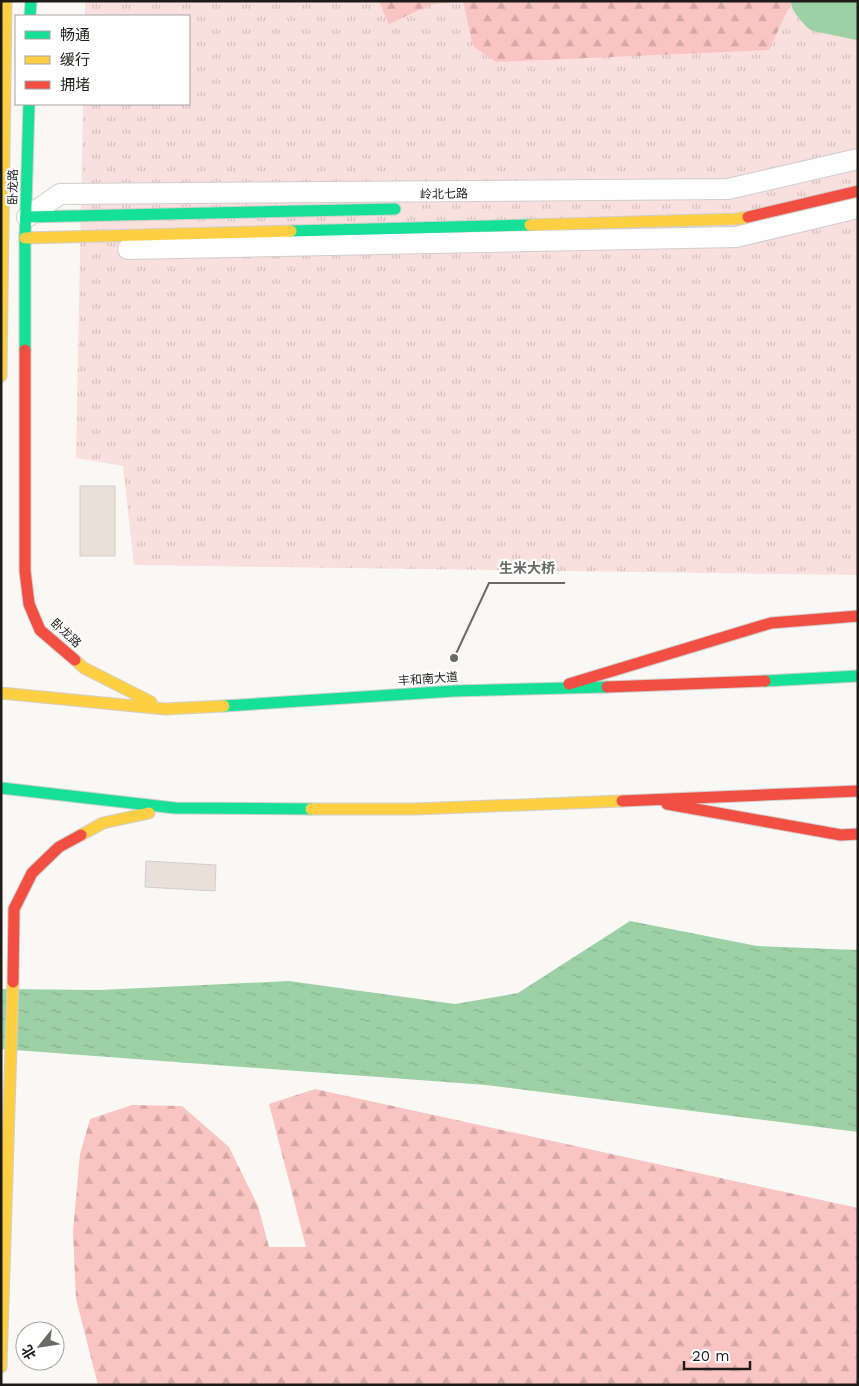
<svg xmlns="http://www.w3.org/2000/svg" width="859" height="1386" font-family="'Work Sans','Noto Sans SC',sans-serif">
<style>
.grass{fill:url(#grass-tufts)}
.forest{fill:url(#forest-firs)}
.water{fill:url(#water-ripples)}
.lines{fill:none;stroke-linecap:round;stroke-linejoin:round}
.river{stroke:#9dd1a5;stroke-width:40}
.building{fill:#eae0d9;stroke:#d0cecc}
.street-casing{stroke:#d0cfcc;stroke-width:22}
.fast-casing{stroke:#d0cfcc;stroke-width:13}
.slow-casing{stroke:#d0cfcc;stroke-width:13}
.jam-casing{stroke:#d0cfcc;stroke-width:13}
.street{stroke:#fefefe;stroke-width:20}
.fast{stroke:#16e098;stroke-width:11}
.slow{stroke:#ffcf43;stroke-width:11}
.jam{stroke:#f24e42;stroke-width:11}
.labels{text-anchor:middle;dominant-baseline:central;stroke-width:4.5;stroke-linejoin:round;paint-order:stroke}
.street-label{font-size:12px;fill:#1d1c19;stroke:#fff}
.leader{fill:none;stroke:#6a6966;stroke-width:2}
.callout-dot{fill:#6a6966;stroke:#fff;stroke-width:2}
.callout-label{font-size:14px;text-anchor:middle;font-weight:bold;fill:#6a6966;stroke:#fff;stroke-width:4.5;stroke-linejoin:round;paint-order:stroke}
</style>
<defs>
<pattern id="grass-tufts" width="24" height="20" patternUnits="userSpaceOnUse" patternTransform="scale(1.25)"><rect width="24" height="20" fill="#f9dfdd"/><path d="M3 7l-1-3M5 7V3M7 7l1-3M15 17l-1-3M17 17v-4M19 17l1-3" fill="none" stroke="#d5bfbd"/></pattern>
<pattern id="forest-firs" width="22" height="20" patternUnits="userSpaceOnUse" patternTransform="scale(1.25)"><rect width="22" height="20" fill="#f9c4c2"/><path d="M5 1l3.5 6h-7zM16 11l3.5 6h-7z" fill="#d5a8a6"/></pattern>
<pattern id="water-ripples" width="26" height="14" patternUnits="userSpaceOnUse" patternTransform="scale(1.25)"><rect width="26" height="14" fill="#9dd1a5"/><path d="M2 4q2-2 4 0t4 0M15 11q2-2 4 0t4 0" fill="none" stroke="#87b38d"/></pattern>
</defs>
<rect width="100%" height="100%" fill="#faf8f5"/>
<path class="grass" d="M 85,1 L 858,1 L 858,575 L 134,565 L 123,466 L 76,458 L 83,104 L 189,104 L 189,16 L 85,16 Z"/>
<path class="forest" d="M 379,1 L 461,1 L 430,5 L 389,24 Z
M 463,1 L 792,1 L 769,50 L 496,62 L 473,46 Z
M 315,1089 L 858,1208 L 858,1385 L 98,1385 L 76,1299 L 73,1232 L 80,1154 L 90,1119 L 132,1105 L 182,1106 L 229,1147 L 258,1206 L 269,1247 L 306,1247 L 269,1104 Z"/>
<path class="water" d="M 630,921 L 757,946 L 858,950 L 858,1132 L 486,1085 L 1,1049 L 1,989 L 100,990 L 289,981 L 455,1004 L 518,993 Z"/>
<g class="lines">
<path class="river" d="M 811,1 L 820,12 L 858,20"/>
</g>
<path class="building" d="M 80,486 L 115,486 L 115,556 L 80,556 Z
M 146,861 L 216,865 L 215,891 L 145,887 Z"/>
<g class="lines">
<g class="street-casing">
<path id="street" d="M 27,217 L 60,194 L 728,189 L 858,159
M 128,249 L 736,237 L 858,208"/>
</g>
<g class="fast-casing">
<path id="fast" d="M 30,16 L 31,1
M 27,217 L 395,209
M 291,231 L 530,225
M 25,350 L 25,238 L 29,104
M 765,681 L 858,676
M 224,706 L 454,691 L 607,687
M 1,788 L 175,808 L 311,809"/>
</g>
<g class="slow-casing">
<path id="slow" d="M 530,225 L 737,219 L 748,217
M 25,238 L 291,231
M 1,376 L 6,1
M 75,660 L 84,668 L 151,702
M 1,693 L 165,709 L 224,706
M 311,809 L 415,809 L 622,801
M 81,835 L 103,823 L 149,813
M 1,1367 L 13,982"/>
</g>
<g class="jam-casing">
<path id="jam" d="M 748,217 L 858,191
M 25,350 L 25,571 L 29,604 L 40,630 L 75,660
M 569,684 L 771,623 L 858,616
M 607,687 L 765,681
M 622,801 L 858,791
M 667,804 L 841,835 L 858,834
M 13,982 L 14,909 L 32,873 L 59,847 L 81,835"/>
</g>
<use href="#street" class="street"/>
<use href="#fast" class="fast"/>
<use href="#slow" class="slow"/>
<use href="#jam" class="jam"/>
</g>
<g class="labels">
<g class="street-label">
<text transform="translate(13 187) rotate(-89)">卧龙路</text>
<text transform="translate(444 194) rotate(-1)">岭北七路</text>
<text transform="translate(66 633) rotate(43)">卧龙路</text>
<text transform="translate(428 679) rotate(-4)">丰和南大道</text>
</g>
</g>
<path class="leader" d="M454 658L489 583H565"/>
<circle class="callout-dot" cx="454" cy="658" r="5"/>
<g class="callout-label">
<text x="527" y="573">生米大桥</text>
</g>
<rect width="859" height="1386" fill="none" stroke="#1d1c19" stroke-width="5"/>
<rect x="15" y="15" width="175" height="90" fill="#ffffff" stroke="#a5a4a3"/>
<rect x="25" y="31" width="25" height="8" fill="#16e098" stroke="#a5a4a3"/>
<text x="60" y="40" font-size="15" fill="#1d1c19">畅通</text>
<rect x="25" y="56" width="25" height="8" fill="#ffcf43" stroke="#a5a4a3"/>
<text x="60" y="65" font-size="15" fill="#1d1c19">缓行</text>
<rect x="25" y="81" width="25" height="8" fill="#f24e42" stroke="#a5a4a3"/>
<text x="60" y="90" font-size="15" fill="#1d1c19">拥堵</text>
<g transform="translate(40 1346) rotate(240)"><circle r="24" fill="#ffffff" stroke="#a5a4a3"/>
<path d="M0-4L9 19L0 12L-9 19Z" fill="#6a6966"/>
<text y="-8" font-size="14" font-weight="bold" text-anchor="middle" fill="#1d1c19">北</text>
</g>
<path d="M684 1361v8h66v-8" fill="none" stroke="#1d1c19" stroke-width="2.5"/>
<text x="692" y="1361" font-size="15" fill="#1d1c19" stroke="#ffffff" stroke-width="4" paint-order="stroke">20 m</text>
</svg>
